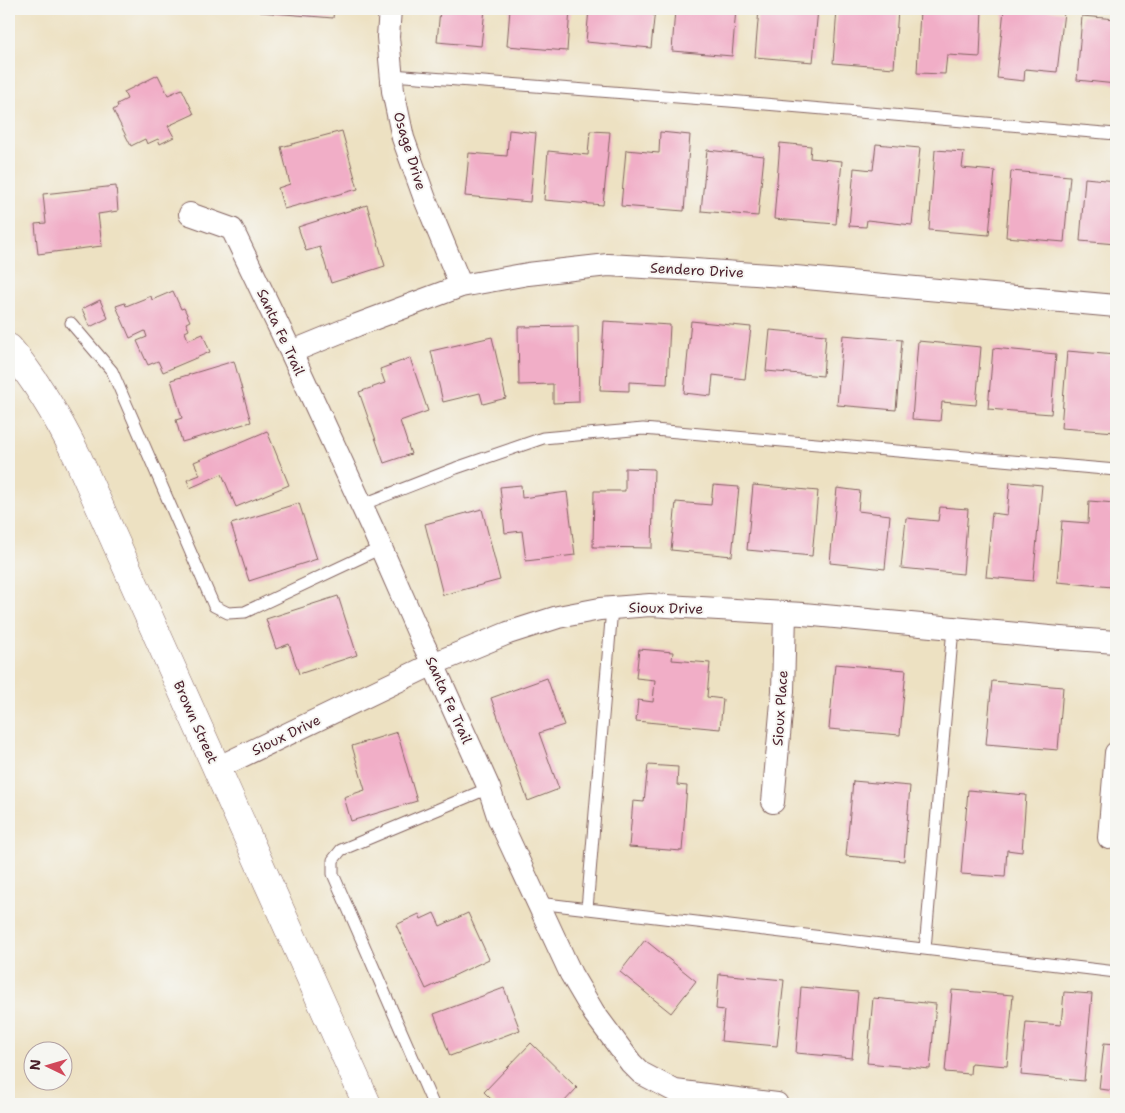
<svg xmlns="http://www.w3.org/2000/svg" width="1125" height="1113" font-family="'Shantell Sans',sans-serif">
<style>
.building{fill:#f1aec7}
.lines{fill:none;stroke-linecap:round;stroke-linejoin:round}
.service-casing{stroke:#836360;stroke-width:13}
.minor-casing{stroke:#836360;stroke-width:24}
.secondary-casing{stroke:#836360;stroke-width:29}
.service{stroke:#fff;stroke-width:11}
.minor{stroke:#fff;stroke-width:22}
.secondary{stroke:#fff;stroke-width:28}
.labels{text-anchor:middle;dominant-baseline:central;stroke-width:4;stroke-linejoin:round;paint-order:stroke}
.street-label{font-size:14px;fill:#4a1f2b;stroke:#f6f6f2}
</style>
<rect width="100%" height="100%" fill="#f6f6f2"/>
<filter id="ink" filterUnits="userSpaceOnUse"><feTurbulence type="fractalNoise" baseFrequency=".02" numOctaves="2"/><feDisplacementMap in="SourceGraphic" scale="10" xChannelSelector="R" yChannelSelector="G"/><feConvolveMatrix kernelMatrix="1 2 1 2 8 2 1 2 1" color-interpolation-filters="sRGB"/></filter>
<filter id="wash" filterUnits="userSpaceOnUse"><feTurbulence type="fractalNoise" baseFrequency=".0096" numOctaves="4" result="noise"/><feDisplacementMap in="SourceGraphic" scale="20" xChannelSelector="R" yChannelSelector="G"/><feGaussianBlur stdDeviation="1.12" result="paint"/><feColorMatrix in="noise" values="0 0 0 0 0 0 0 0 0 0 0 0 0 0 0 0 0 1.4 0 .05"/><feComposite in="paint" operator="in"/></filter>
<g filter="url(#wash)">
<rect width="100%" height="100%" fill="#ede1c2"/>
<g id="blocks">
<path class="building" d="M 260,9 L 334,9 L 333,18 L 260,12 Z
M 440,9 L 485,9 L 481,46 L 437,42 Z
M 510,9 L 570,9 L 567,51 L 507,46 Z
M 589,9 L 655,9 L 651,48 L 586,42 Z
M 675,9 L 736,9 L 732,56 L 672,51 Z
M 759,9 L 818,9 L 813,62 L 755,57 Z
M 837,9 L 898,9 L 894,68 L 833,63 Z
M 920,9 L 982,9 L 980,57 L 947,55 L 945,74 L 917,73 Z
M 1004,9 L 1036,9 L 1064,12 L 1057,72 L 1025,69 L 1024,81 L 997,78 Z
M 1082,16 L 1116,19 L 1116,84 L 1077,80 Z
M 158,75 L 168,95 L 182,89 L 194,114 L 168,126 L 174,137 L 160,144 L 158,139 L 147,144 L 145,139 L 131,146 L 113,110 L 118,107 L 117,104 L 127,99 L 124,92 Z
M 509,130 L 536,133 L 530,202 L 465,196 L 469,153 L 507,156 Z
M 342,131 L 358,189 L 284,209 L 278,188 L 290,184 L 281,147 Z
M 590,131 L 610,132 L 603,205 L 544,200 L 548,151 L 588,155 Z
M 660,132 L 690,135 L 684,211 L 621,206 L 626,150 L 659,153 Z
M 780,143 L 811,146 L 810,158 L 842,161 L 836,224 L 774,219 Z
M 876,144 L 920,148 L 912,225 L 867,220 L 866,227 L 849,226 L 854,168 L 873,170 Z
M 707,150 L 764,156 L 758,216 L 701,211 Z
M 935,150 L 964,152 L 962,168 L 995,171 L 989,235 L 929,230 Z
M 1011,171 L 1070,176 L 1064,242 L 1006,237 Z
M 1085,178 L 1116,181 L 1116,244 L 1080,241 Z
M 116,186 L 118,211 L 98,214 L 102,246 L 38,254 L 35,224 L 46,223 L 43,194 Z
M 367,205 L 385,266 L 331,283 L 320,247 L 306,251 L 298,227 Z
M 173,291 L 181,309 L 184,308 L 190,321 L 186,323 L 189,330 L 185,332 L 188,340 L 203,334 L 210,352 L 163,372 L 158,361 L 148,365 L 137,341 L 147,337 L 145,331 L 130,338 L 116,306 L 125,303 L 126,306 L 151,296 L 152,300 Z
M 100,300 L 108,318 L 90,327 L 82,309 Z
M 604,321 L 670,325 L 667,384 L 629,382 L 629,391 L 600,390 Z
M 691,321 L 751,327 L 745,379 L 713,375 L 711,396 L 684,393 Z
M 578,326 L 579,402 L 553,403 L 553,384 L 519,385 L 518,327 Z
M 770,330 L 826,335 L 823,376 L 766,371 Z
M 843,335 L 902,340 L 896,410 L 837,405 Z
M 492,337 L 506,398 L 483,404 L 480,393 L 443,402 L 431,351 Z
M 918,341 L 981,347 L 976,405 L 942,402 L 940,421 L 912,419 Z
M 993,348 L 1056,354 L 1051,414 L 988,409 Z
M 1067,351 L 1116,355 L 1116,432 L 1061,428 Z
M 410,358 L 428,411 L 400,421 L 411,454 L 384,463 L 359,392 L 385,383 L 380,369 Z
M 234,361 L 251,422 L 182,442 L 176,420 L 182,418 L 171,380 Z
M 267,431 L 289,485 L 236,507 L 222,474 L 190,488 L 187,480 L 200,475 L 194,462 Z
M 625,468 L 654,469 L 652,548 L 593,547 L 594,491 L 625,491 Z
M 1010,482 L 1042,485 L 1033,581 L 986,577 L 992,513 L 1007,515 Z
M 521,485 L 522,498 L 567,492 L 575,555 L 526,561 L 522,531 L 505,533 L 500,487 Z
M 713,485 L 739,487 L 732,556 L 671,550 L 676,502 L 711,505 Z
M 753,485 L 818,491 L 812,556 L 747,550 Z
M 837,488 L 860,491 L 858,511 L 890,515 L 885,569 L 830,563 Z
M 1089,501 L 1116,503 L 1116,530 L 1112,587 L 1057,582 L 1062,521 L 1088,523 Z
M 299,503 L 317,559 L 249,581 L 231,524 Z
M 940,507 L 968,509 L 963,574 L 901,568 L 906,518 L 938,521 Z
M 482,509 L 500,580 L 443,595 L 425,524 Z
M 338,596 L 357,655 L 299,674 L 289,644 L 276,649 L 266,619 Z
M 639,649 L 673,652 L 672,660 L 710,663 L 707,697 L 723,699 L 720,729 L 636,721 L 638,700 L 653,702 L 655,680 L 636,678 Z
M 835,664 L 906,670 L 900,735 L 829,729 Z
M 547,678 L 564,725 L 539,733 L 559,789 L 528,801 L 491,698 Z
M 992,681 L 1063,687 L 1058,750 L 986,744 Z
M 397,732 L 417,801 L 351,821 L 344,797 L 365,790 L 352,746 Z
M 648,765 L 678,767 L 677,785 L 687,786 L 682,851 L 629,847 L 633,801 L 644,802 Z
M 853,781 L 910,786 L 904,861 L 846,856 Z
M 968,790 L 1026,795 L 1022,852 L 1007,850 L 1005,877 L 961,874 Z
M 434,913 L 440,926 L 468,913 L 489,959 L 426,989 L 396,925 L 419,914 L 421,919 Z
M 645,940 L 696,981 L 671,1013 L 620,972 Z
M 719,974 L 784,980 L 777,1046 L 721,1041 L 724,1010 L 716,1009 Z
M 801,987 L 858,992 L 852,1058 L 796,1053 Z
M 504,988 L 520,1030 L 450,1056 L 434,1014 Z
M 952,990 L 1013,995 L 1007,1066 L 971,1063 L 970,1074 L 945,1072 Z
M 1064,992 L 1092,994 L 1084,1081 L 1021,1075 L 1026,1022 L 1061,1025 Z
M 873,998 L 936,1004 L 930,1069 L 867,1063 Z
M 531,1043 L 577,1088 L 562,1104 L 496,1104 L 484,1092 Z
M 1104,1043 L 1116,1044 L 1116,1091 L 1099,1089 Z"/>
</g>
</g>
<g filter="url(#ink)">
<use href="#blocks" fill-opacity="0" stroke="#836360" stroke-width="1"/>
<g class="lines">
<g class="service-casing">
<path id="service" d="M 392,75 L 729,101 L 1116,134
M 71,323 L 112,371 L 214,606 L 228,613 L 245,612 L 381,548
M 361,505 L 456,468 L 543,438 L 643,429 L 1116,470
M 538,903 L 1116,972
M 587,909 L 612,608
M 925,949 L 953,628
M 433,1104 L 333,874 L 333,860 L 341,850 L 489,788"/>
</g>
<g class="minor-casing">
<path id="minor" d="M 390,9 L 388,37 L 393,91 L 403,138 L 425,199 L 461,286
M 190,214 L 232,229 L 291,352 L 374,532 L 422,641 L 433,664 L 489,788 L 499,819 L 571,974 L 594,1013 L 631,1063 L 641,1073 L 675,1091 L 777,1104
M 291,352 L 357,325 L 461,286 L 528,274 L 608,265 L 679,269 L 784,276 L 1116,306
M 217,768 L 433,664 L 508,633 L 558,617 L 600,609 L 650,605 L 803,614 L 1060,638 L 1116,642
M 773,802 L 783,691 L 785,614
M 1109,838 L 1116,753"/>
</g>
<g class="secondary-casing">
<path id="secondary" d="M 9,348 C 37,381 58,418 77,456 L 367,1104"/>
</g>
<use href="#service" class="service"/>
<use href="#minor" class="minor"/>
<use href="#secondary" class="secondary"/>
</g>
</g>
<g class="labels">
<g class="street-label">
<text transform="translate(410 151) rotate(73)">Osage Drive</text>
<text transform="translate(697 270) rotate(3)">Sendero Drive</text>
<text transform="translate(281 332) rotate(65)">Santa Fe Trail</text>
<text transform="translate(666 608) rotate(1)">Sioux Drive</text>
<text transform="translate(449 700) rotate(66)">Santa Fe Trail</text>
<text transform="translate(780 708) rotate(-86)">Sioux Place</text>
<text transform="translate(196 722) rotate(66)">Brown Street</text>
<text transform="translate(286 735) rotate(-26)">Sioux Drive</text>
</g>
</g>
<rect width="1125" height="1113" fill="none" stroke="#f6f6f2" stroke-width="30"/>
<g transform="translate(48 1066) rotate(275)"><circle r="24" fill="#f6f6f2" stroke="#b1a0a2"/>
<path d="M0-4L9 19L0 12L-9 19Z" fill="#d1495b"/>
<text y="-8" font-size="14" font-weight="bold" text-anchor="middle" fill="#4a1f2b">N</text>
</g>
</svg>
